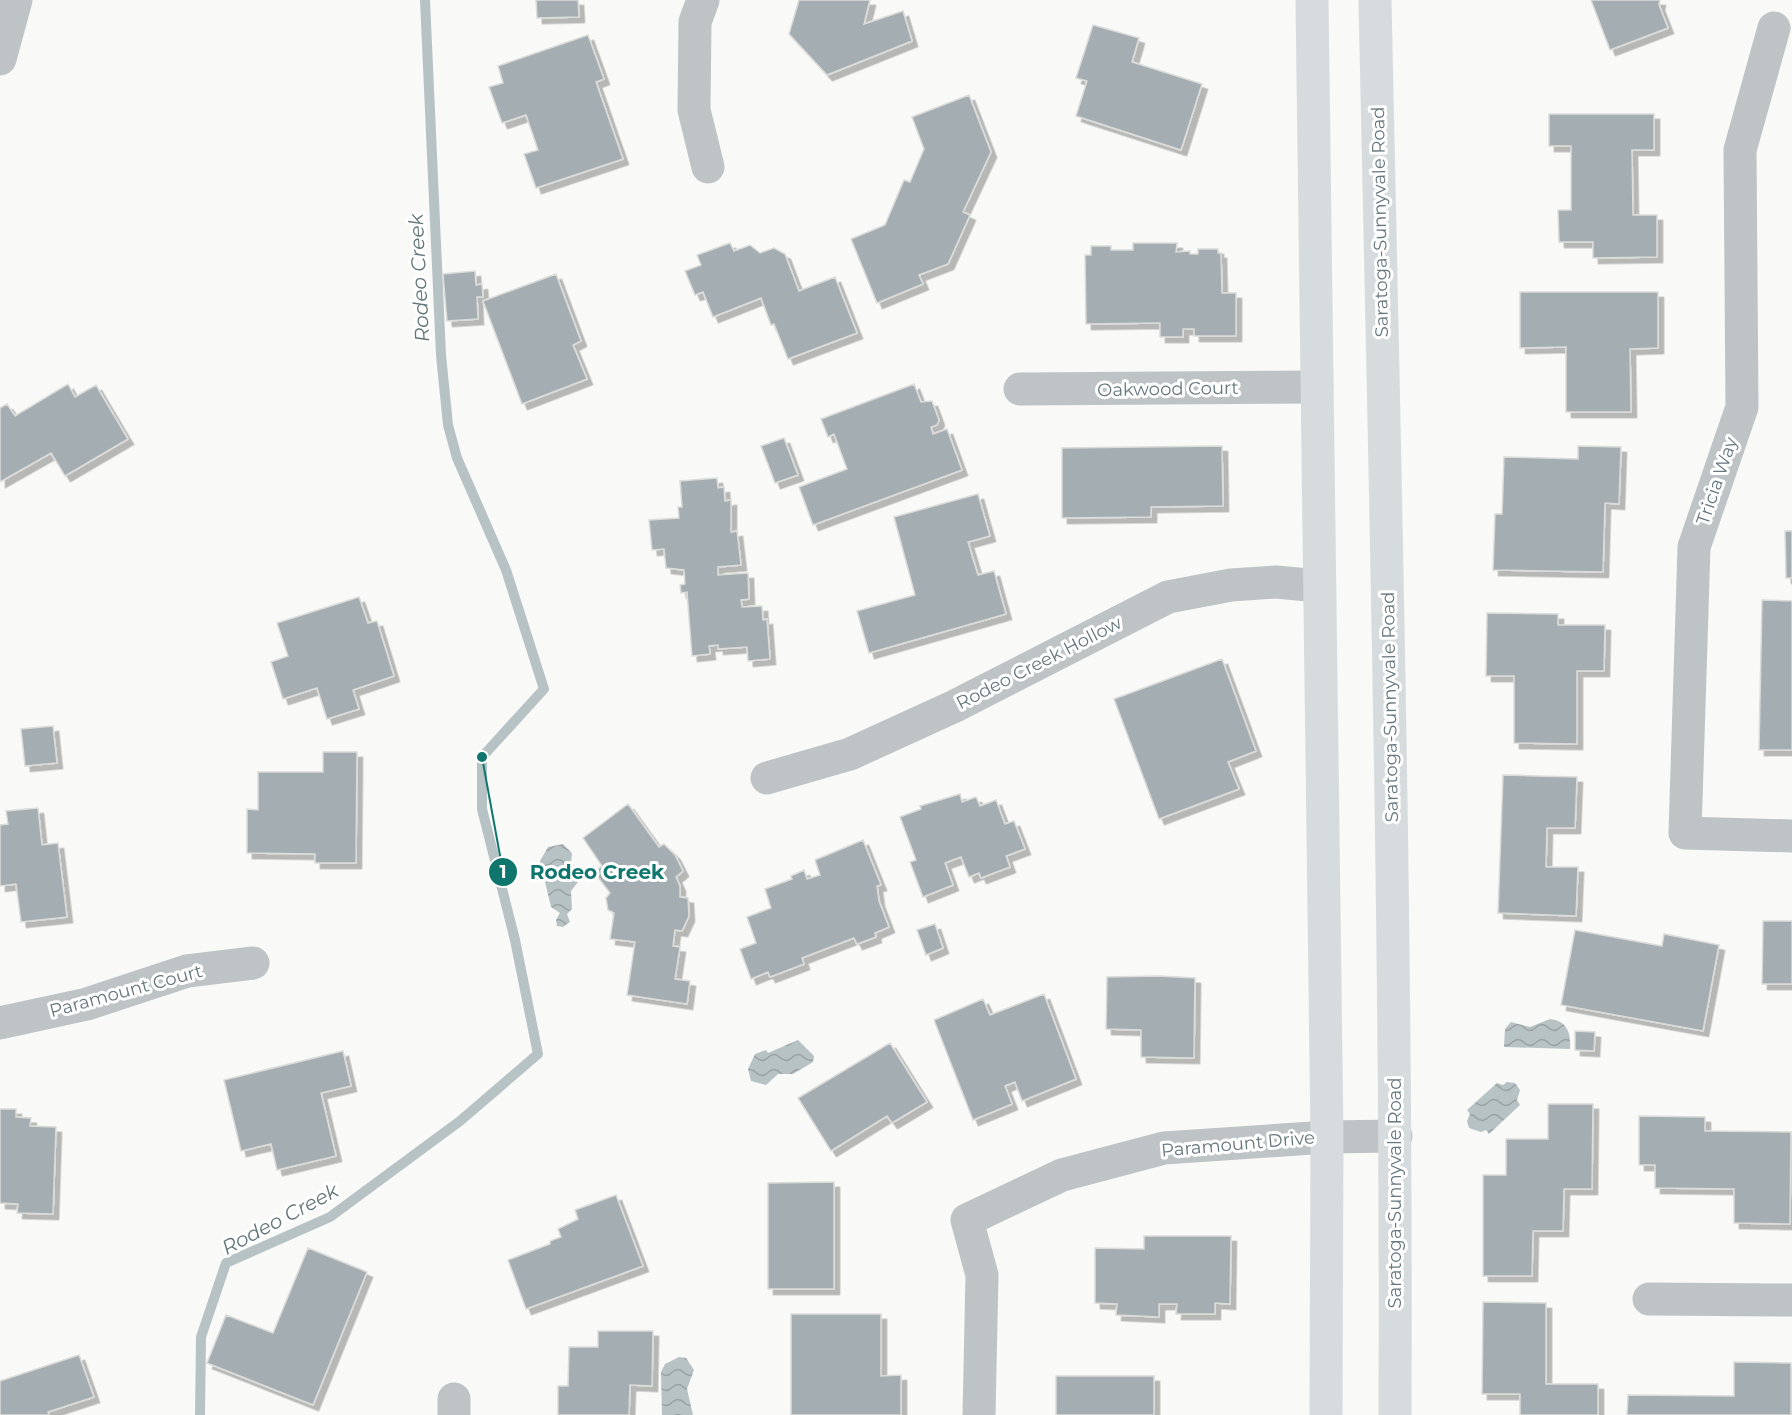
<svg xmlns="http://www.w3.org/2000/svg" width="1792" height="1415" font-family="Montserrat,sans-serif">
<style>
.water{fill:url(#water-waves)}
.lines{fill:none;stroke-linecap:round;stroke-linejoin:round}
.stream{stroke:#b7c2c5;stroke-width:10}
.building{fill:#a4aeb2;stroke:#dbdbd9;stroke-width:1.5;filter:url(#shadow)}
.street{stroke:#bec3c6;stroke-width:33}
.primary{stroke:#d6dbdd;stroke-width:33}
.labels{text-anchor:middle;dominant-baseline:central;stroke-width:6;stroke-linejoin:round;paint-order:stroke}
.street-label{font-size:18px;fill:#66777f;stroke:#fff}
.water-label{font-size:20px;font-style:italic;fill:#627578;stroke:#fff}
.leader{fill:none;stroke:#0f766e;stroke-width:2}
.callout-dot{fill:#0f766e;stroke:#fff;stroke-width:2}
.mark-label{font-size:18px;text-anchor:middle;font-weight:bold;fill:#fff}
.callout-label{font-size:20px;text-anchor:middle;font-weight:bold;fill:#0f766e;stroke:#fff;stroke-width:6;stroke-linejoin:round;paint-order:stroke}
</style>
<defs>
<pattern id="water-waves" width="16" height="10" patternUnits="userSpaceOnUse" patternTransform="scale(1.5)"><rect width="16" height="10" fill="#b7c2c5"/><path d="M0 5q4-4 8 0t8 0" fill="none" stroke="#99a2a5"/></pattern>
<filter id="shadow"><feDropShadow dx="5.5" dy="5.5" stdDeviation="0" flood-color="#0004"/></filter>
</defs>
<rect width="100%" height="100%" fill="#f9f9f7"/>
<path class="water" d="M 563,844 L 572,853 L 571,864 L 579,868 L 582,877 L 571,891 L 572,909 L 567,914 L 570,922 L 563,927 L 557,926 L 556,920 L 560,913 L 551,907 L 540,861 L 548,847 Z
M 1550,1019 C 1568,1021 1571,1034 1570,1049 L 1504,1047 L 1505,1029 L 1511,1022 L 1530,1027 Z
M 798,1040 L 814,1056 L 813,1062 L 793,1074 L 778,1074 L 766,1085 L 751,1081 L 748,1069 L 755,1054 L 766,1050 L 768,1053 Z
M 1507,1082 L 1515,1083 L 1520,1090 L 1517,1100 L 1520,1105 L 1489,1134 L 1486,1130 L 1481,1132 L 1469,1128 L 1467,1121 L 1470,1114 L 1467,1110 L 1497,1083 L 1503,1085 Z
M 679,1357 L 686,1358 L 694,1370 L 687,1389 L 693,1415 L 662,1415 L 661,1372 L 665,1364 Z"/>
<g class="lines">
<path class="stream" d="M 200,1415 L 201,1337 L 226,1263 L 330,1217 L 460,1121 L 538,1054 L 515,940 L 482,809 L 482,757 L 544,689 L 506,570 L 457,458 L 448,425 L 441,355 L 425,0"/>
</g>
<path class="building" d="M 536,0 L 578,0 L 579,17 L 537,18 Z
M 799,0 L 870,0 L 864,24 L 903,11 L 912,41 L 827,75 L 789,34 Z
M 1591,0 L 1660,0 L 1659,5 L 1668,28 L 1610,50 Z
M 1093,25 L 1139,38 L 1132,62 L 1202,84 L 1181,150 L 1076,116 L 1087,81 L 1076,78 Z
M 588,35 L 604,79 L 596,82 L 623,159 L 536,188 L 524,154 L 538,150 L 526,115 L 502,123 L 489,87 L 503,83 L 498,66 Z
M 969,95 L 991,152 L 963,212 L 970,215 L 948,264 L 919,275 L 923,284 L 877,303 L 851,239 L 885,225 L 904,180 L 910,182 L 924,149 L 912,117 Z
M 1549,114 L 1654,114 L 1654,150 L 1632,150 L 1633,215 L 1657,215 L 1657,257 L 1593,258 L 1593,242 L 1559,242 L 1558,210 L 1571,210 L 1571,146 L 1549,146 Z
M 730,243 L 734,251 L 750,245 L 760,253 L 774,248 L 785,254 L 799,291 L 835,277 L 857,333 L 788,359 L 774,324 L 771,325 L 761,298 L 713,317 L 703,292 L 695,295 L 685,271 L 701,265 L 697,255 Z
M 1133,243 L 1177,243 L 1176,252 L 1190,251 L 1190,254 L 1198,254 L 1198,249 L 1218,249 L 1218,253 L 1221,253 L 1222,293 L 1236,293 L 1236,336 L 1194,336 L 1194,329 L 1183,329 L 1183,337 L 1160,337 L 1160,323 L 1086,324 L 1085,255 L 1091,255 L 1091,246 L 1111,246 L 1111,250 L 1133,250 Z
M 475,271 L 476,285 L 482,284 L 483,297 L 477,297 L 478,319 L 447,321 L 443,274 Z
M 556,274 L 581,341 L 573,345 L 587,379 L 522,404 L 483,301 Z
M 1520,292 L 1658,292 L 1658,348 L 1630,349 L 1631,412 L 1566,412 L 1566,347 L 1520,348 Z
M 68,384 L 75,397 L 96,385 L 128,439 L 65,476 L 51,453 L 0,482 L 0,408 L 7,404 L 15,416 Z
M 914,384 L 921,402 L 932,401 L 939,420 L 937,425 L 931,427 L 933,434 L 947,429 L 962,470 L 813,525 L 799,487 L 847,469 L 834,434 L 828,437 L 821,419 Z
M 784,438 L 798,475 L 775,483 L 761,446 Z
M 1222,446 L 1223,506 L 1151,507 L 1151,517 L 1062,518 L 1062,448 Z
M 1578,446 L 1621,447 L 1619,504 L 1605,503 L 1603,572 L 1493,570 L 1495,514 L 1502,514 L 1504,457 L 1578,459 Z
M 717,478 L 718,488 L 724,487 L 725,501 L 731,500 L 731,532 L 737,531 L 741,565 L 718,567 L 718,575 L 748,573 L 749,599 L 741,600 L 742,607 L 762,606 L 763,620 L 767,619 L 770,659 L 748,661 L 747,647 L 718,649 L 718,645 L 709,646 L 710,654 L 692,656 L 687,592 L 681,593 L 680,585 L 685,584 L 684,570 L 666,568 L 664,549 L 652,550 L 649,520 L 679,518 L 678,507 L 682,507 L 680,481 Z
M 978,494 L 990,536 L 968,542 L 978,575 L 994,571 L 1006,614 L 869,653 L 857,611 L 915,595 L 894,517 Z
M 1785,531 L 1792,531 L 1792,578 L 1786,578 Z
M 359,597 L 368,623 L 377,621 L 394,676 L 353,690 L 359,709 L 327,719 L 317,688 L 283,699 L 271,662 L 288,656 L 277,623 Z
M 1762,600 L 1792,601 L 1792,750 L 1759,750 Z
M 1487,613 L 1558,614 L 1558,625 L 1605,625 L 1604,671 L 1577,671 L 1577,744 L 1514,743 L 1514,676 L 1486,676 Z
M 1222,659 L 1256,751 L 1228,762 L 1239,789 L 1159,819 L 1114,699 Z
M 53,726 L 57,763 L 25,766 L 21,729 Z
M 323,752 L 357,752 L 356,863 L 315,863 L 315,854 L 247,853 L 247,809 L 258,810 L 258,772 L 323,772 Z
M 1503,775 L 1577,777 L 1575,828 L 1547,828 L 1546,867 L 1578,867 L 1576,916 L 1498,913 Z
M 960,794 L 962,802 L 976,797 L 980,806 L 996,800 L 1005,824 L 1014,821 L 1025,849 L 1006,856 L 1010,867 L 981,878 L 979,873 L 969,877 L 961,857 L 945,863 L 953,885 L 923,897 L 910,862 L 916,860 L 900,817 L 921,809 L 920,806 Z
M 628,804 L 659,847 L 664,844 L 675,855 L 683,871 L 676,877 L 680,886 L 680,897 L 688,898 L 689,916 L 682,931 L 675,930 L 673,946 L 680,947 L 675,979 L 690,981 L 687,1004 L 627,995 L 635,942 L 610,939 L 614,913 L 608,910 L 606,898 L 610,893 L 594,872 L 602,866 L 583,838 Z
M 38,808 L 42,845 L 58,843 L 67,917 L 21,922 L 16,884 L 0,886 L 0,825 L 8,824 L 6,811 Z
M 863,840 L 881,885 L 877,886 L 879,901 L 889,927 L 875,933 L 876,937 L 857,944 L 854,938 L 802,958 L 804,964 L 770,977 L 768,972 L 751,979 L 740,949 L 756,943 L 747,917 L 771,908 L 765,889 L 792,879 L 791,876 L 804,870 L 807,879 L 820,875 L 815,860 Z
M 1763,921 L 1792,921 L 1792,984 L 1762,984 Z
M 935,924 L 943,948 L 926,955 L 917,930 Z
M 1575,930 L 1662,946 L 1664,934 L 1719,945 L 1703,1031 L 1561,1005 Z
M 1159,976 L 1195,978 L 1194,1058 L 1141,1057 L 1141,1030 L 1106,1029 L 1107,977 Z
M 1044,994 L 1076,1079 L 1022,1101 L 1015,1082 L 1005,1086 L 1012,1104 L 973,1120 L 934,1020 L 983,999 L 990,1015 Z
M 1575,1031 L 1595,1032 L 1594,1051 L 1575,1050 Z
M 890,1043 L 927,1102 L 892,1123 L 887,1116 L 831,1151 L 798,1098 Z
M 343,1051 L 351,1086 L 321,1093 L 336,1156 L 277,1170 L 271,1144 L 241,1151 L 224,1080 Z
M 1548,1104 L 1593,1104 L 1592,1189 L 1564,1189 L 1563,1231 L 1533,1231 L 1532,1276 L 1483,1276 L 1483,1175 L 1506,1175 L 1506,1139 L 1548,1139 Z
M 0,1109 L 16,1109 L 16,1117 L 31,1118 L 30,1126 L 56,1127 L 53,1214 L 17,1213 L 18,1204 L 0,1203 Z
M 1639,1116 L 1705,1117 L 1705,1131 L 1791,1132 L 1790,1224 L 1734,1223 L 1734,1189 L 1655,1188 L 1655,1165 L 1639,1165 Z
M 834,1182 L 834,1289 L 768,1289 L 768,1183 Z
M 616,1195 L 643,1266 L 526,1309 L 508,1260 L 550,1244 L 550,1241 L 561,1237 L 558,1229 L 578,1219 L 575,1210 Z
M 1144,1236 L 1231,1236 L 1230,1304 L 1215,1303 L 1215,1314 L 1176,1314 L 1177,1304 L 1159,1304 L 1159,1317 L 1116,1315 L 1117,1304 L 1095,1303 L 1095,1248 L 1144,1249 Z
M 308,1248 L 367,1272 L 313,1405 L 207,1363 L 226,1315 L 273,1333 Z
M 1483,1302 L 1546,1303 L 1546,1384 L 1598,1384 L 1598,1415 L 1520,1415 L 1520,1394 L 1482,1394 Z
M 791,1314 L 881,1314 L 881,1376 L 901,1375 L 901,1415 L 791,1415 Z
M 598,1331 L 653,1331 L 652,1386 L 630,1385 L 629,1415 L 558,1415 L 558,1386 L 568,1386 L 569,1347 L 598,1347 Z
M 79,1355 L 94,1397 L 48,1412 L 49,1415 L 0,1415 L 0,1381 Z
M 1734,1362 L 1791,1363 L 1791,1415 L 1627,1415 L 1628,1395 L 1734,1396 Z
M 1056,1376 L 1154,1376 L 1154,1415 L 1056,1415 Z"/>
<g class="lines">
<path class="street" d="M 703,0 L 695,22 L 694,110 L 708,167
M 1774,28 L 1740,150 L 1742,407 L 1694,547 L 1685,833 L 1792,836
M 0,59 L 16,0
M 1020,389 L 1317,387
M 767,778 L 850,754 L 955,706 L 1168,597 L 1231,585 L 1276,582 L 1319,586
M 0,1023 L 87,1004 L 187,971 L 253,963
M 1649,1299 L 1792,1300
M 454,1415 L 454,1399
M 979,1415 L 982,1275 L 967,1220 L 1062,1175 L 1164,1148 L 1327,1137 L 1396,1136"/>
<path class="primary" d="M 1312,0 L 1327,1137 L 1326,1415
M 1375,0 C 1385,472 1397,943 1395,1415"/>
</g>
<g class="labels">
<g class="street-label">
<text transform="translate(1380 222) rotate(-91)">Saratoga-Sunnyvale Road</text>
<text transform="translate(1168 389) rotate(-1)">Oakwood Court</text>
<text transform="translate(1717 481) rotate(-71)">Tricia Way</text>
<text transform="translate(1039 663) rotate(-27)">Rodeo Creek Hollow</text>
<text transform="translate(1390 707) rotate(-91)">Saratoga-Sunnyvale Road</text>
<text transform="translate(126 991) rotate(-15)">Paramount Court</text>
<text transform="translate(1238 1144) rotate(-5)">Paramount Drive</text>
<text transform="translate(1395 1193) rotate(-90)">Saratoga-Sunnyvale Road</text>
</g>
<g class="water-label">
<text transform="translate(419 278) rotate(-93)">Rodeo Creek</text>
<text transform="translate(280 1219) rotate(-28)">Rodeo Creek</text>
</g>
</g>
<path class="leader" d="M482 757L503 872"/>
<g class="callout-dot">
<circle cx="482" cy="757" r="6"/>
<circle cx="503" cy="872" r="15"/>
</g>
<g class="mark-label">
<text x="503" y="878">1</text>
</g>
<g class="callout-label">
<text x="597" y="879">Rodeo Creek</text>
</g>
</svg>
